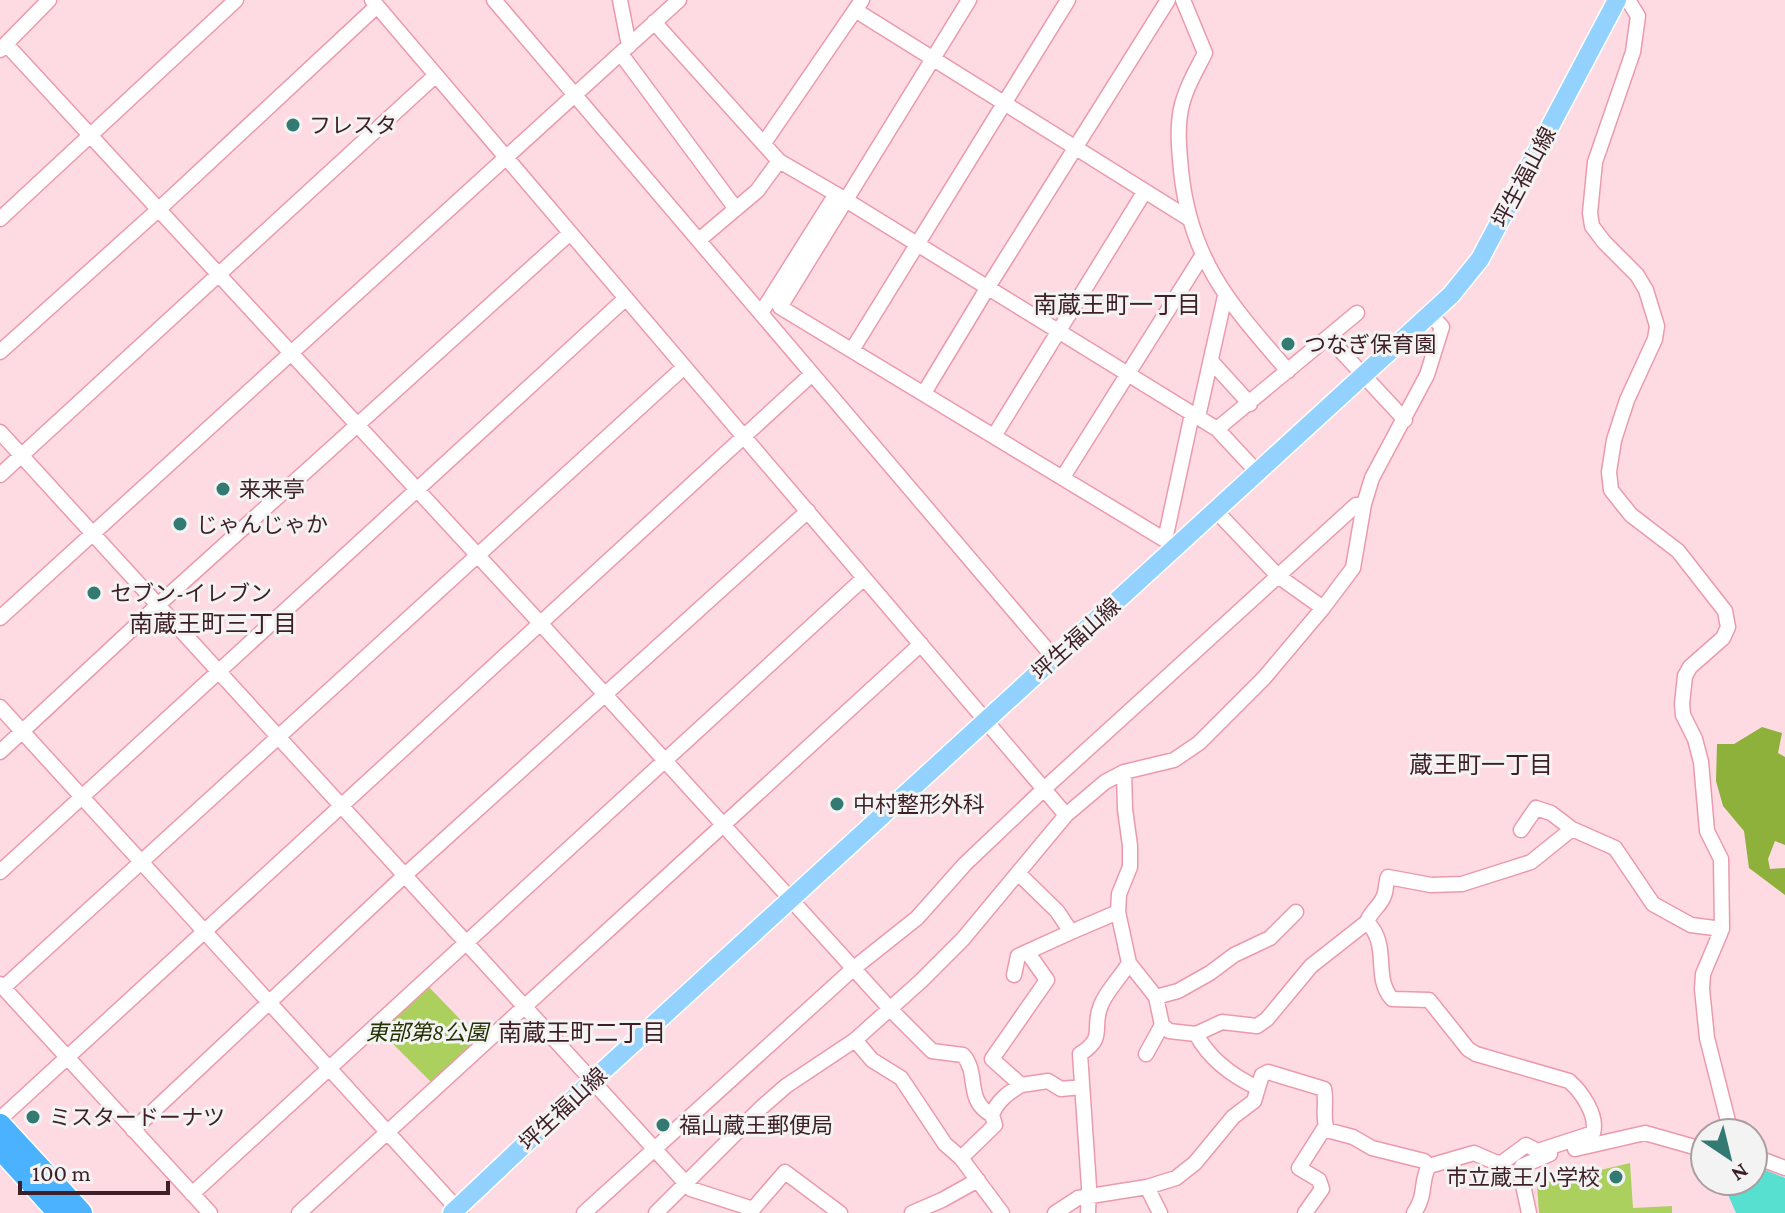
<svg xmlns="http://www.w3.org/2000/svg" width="1785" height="1213" font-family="'Crimson Pro','Noto Sans JP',serif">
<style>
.green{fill:#abd05e}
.forest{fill:#8db13a}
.water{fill:#57dfd0}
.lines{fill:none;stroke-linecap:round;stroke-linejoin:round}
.minor-casing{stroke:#eb9aad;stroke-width:17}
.major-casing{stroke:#fff;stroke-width:21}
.highway-casing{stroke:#fff;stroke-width:25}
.minor{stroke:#fff;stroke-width:14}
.major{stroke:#93d1ff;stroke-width:18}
.highway{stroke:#4bb2ff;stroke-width:22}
.poi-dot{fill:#337a72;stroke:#f3f3f3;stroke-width:3}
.labels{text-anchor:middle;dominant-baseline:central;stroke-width:6;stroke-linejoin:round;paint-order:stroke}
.poi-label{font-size:22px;fill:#3e1f27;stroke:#f3f3f3;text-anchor:start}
.street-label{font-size:22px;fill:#3e1f27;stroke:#f3f3f3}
.park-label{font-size:22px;font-style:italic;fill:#243101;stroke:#f3f3f3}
.neighbourhood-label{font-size:24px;fill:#3e1f27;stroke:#f3f3f3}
</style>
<rect width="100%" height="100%" fill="#fedbe2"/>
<path class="green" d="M 429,987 L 479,1039 L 431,1082 L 379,1030 Z
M 1630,1163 L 1633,1208 L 1672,1206 L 1672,1213 L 1539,1213 L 1537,1185 Z"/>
<path class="forest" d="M 1762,727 L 1782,733 L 1778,753 L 1785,757 L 1785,845 L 1775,841 L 1768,859 L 1770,869 L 1785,868 L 1785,895 L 1749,868 L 1744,831 L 1723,806 L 1716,781 L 1717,744 L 1734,744 Z"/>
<path class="water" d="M 1753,1165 L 1785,1178 L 1785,1213 L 1736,1213 L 1722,1181 L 1753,1181 Z"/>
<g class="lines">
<g class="minor-casing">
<path id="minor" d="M 372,0 L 1066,815
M 494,0 L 1055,659
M 620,0 L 629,46
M 969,0 L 780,307 L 1165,540 L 1192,414
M 1183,0 L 1205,53 C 1196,71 1185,89 1181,109 C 1177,128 1179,150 1181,170 C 1190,261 1231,305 1288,371
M 1628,0 L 1638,16 L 1633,52 L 1595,162 L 1590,213 L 1592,226 L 1604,242 L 1637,275 L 1646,290 L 1657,326 L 1655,339 L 1627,400 L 1614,440 L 1609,472 L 1611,490 L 1631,515 L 1678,551 L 1725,611 L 1728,627 L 1723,638 L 1690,667 L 1685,676 L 1682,704 L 1683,715 L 1695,739 L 1701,762 L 1707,831 L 1721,859 L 1722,929 L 1703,974 L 1702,989 L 1707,1038 L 1731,1133
M 855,10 L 1188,218
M 654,22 L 779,161 L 836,194 L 761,313
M 6,44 L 541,624 L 893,1012 L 932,1051 L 963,1055 C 980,1074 964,1100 992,1115
M 0,50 L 49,0
M 621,54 L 736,209
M 764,143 L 862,0
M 836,194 L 1217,429
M 0,219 L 236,0
M 699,240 L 757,191 L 779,161
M 1328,337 L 1405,420
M 852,350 L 1068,0
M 0,352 L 158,210 L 377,6
M 1211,361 L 1250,404
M 924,393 L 988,287 L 1168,0
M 1198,417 L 1225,296
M 0,432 L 691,1189 L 753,1209 L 785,1172 L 840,1213
M 994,436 L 1145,191
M 1258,473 L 1217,429 L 1357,313
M 0,475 L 436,75
M 1063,477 L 1202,256
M 1216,511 L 1278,576 L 1323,608
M 0,618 L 679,0
M 0,707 L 461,1213
M 0,752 L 159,604 L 570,233
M 1124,772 L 1125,809 L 1130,846 L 1130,867 L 1119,894 L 1118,912 L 1129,963 L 1156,997 L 1162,1025 L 1146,1054
M 1521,830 L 1536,808 L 1551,813 L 1572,829 L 1615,848 L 1653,904 L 1691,925 L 1722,929
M 0,872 L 626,298
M 1018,873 L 1057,911 L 1071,932 L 1118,912
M 1028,953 L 1047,980 L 992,1059 L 1021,1085 L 1048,1081 L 1061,1089 L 1081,1087
M 1014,975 L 1018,956 L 1071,932
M 0,984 L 210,1213
M 4,987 L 683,368
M 1156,997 L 1178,991 L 1210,973 L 1234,955 L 1270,938 L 1296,912
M 1162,1025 L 1169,1031 L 1196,1034 L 1222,1022 L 1257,1026 L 1267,1019 L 1311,966 L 1367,922
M 1196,1034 C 1210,1060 1232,1076 1258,1088
M 855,1040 L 872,1060 L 901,1078 L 945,1144 L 961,1158 L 1002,1213
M 0,1119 L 812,374
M 133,1130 L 405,875 L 808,511
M 1575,1149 L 1645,1133 L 1705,1150
M 1538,1151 L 1593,1133 C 1598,1116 1582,1092 1569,1081 L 1476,1054 L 1468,1049 L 1429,1000 L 1392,999 C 1372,976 1391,946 1367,922 C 1370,912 1379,907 1383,898 C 1387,891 1385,884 1388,877 L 1431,885 L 1462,884 L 1531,862 L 1572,829
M 1753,1156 L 1785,1168
M 961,1158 L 995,1125 L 992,1115 C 997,1101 1008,1093 1021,1085
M 1147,1187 L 1160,1213
M 192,1194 L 864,578
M 299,1213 L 921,644
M 584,1213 L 854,968 L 917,918 L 965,864 L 1045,788 L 1356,505 L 1364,504
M 656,1213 L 762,1107 L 786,1086 L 855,1040 L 921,981 L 963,939 L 1066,815 L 1105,782 L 1124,772 L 1174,760 L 1199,743 L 1264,678 L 1323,608 L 1353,568 L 1364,504 L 1372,478 L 1427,375 L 1442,327 L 1431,315
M 912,1213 L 942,1200 L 978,1180
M 1055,1213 L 1078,1198 L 1147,1187 L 1176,1178 L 1195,1163 L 1233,1117 L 1254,1101 L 1262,1075 L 1268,1072 L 1324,1089 C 1327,1103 1322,1117 1327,1130 L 1353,1137 L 1372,1148 L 1424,1161 L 1429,1166
M 1088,1213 L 1089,1187 L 1080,1054 C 1107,1037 1091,1028 1101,1005 C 1107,990 1121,977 1129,963
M 1305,1213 L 1322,1189 L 1319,1180 L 1299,1168 L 1325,1127
M 1414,1213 C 1427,1194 1420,1181 1429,1166 L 1474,1153 L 1497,1163 L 1503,1162 L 1526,1145 L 1538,1151 L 1539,1156
M 1529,1213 L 1520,1171 L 1522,1166 L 1550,1154"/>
</g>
<g class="major-casing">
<path id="major" d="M 452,1213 L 593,1080 L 1451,295 L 1480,259 L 1617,0"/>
</g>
<g class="highway-casing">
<path id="highway" d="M 0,1125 L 81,1213
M 0,1148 L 59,1213"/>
</g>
<use href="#minor" class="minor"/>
<use href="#major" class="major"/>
<use href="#highway" class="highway"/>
</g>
<g class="poi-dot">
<circle cx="293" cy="125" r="8"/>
<circle cx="1288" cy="344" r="8"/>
<circle cx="223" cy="489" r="8"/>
<circle cx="180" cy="524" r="8"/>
<circle cx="94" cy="593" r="8"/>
<circle cx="837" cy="804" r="8"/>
<circle cx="33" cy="1117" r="8"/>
<circle cx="663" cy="1125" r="8"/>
<circle cx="1616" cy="1177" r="8"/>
</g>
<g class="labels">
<g class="poi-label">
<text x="309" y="125">フレスタ</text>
<text x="1304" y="344">つなぎ保育園</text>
<text x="239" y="489">来来亭</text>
<text x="196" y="524">じゃんじゃか</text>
<text x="110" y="593">セブン-イレブン</text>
<text x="853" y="804">中村整形外科</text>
<text x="49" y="1117">ミスタードーナツ</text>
<text x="679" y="1125">福山蔵王郵便局</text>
<text x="1600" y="1177" text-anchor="end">市立蔵王小学校</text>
</g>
<g class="street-label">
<text transform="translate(1524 177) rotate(-62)">坪生福山線</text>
<text transform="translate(1076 639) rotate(-42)">坪生福山線</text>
<text transform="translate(563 1109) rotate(-43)">坪生福山線</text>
</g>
<g class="park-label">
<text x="427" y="1032">東部第8公園</text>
</g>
<g class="neighbourhood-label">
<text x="1117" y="304">南蔵王町一丁目</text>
<text x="213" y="623">南蔵王町三丁目</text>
<text x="1481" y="764">蔵王町一丁目</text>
<text x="582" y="1032">南蔵王町二丁目</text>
</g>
</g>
<g transform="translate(1729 1157) rotate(145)"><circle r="38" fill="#f3f3f3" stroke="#ab9ea1" stroke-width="2"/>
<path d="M0-6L14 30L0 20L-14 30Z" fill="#337a72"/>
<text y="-12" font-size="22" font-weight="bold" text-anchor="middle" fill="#3e1f27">N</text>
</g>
<path d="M20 1181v12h148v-12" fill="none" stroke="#3e1f27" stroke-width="4"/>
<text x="32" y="1181" font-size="24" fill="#3e1f27" stroke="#f3f3f3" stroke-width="6" paint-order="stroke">100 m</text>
</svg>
